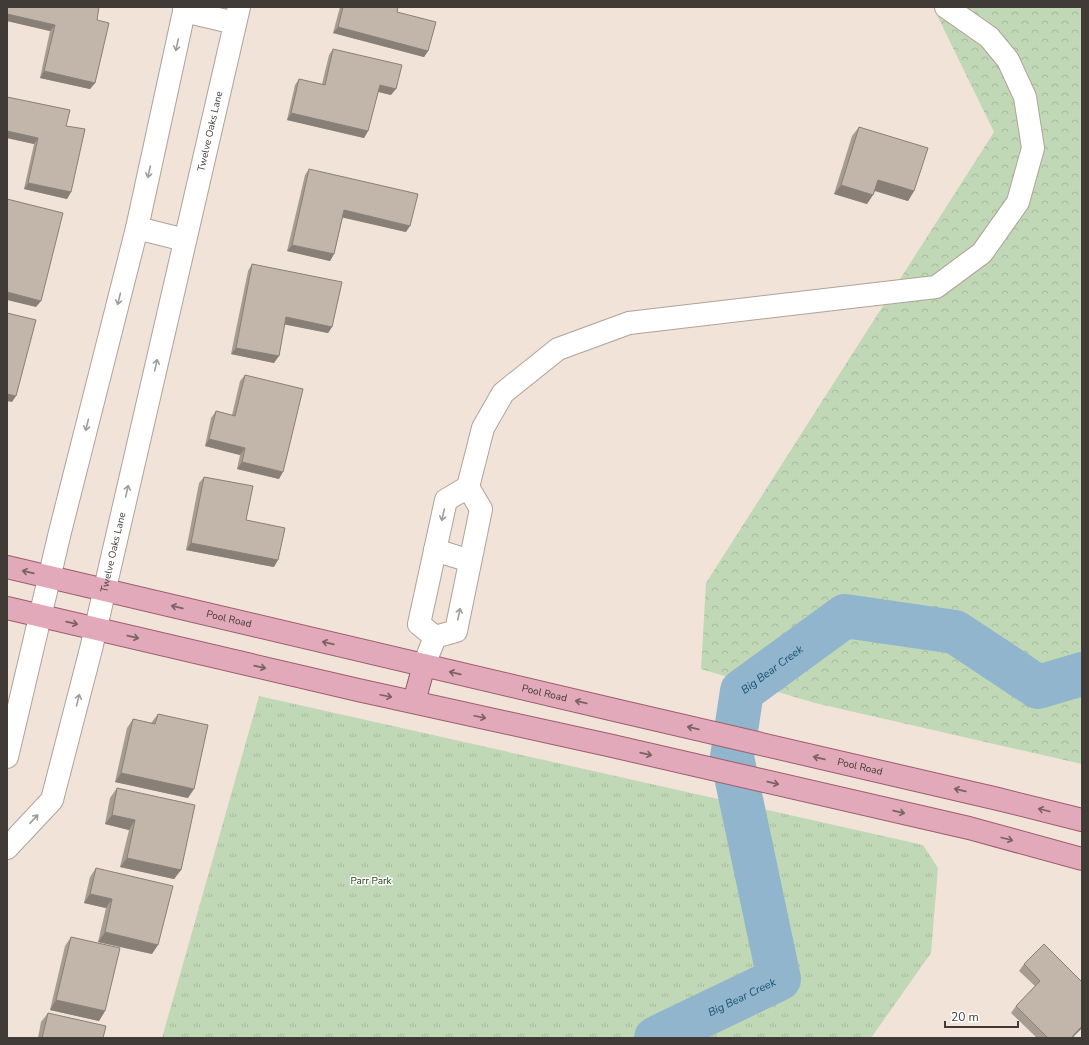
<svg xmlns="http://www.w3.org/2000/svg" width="1089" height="1045" font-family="'Nunito Sans',sans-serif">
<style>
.forest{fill:url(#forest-crowns)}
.park{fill:url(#park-tufts)}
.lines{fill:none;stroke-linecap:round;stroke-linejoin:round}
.river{stroke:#90b5cc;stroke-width:44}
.minor-casing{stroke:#b0a298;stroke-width:24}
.major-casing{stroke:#9c5d6e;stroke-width:24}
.minor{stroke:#fff;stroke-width:22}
.major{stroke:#e1a9b9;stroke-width:22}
.wall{fill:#a79c92}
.shaded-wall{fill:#887f77}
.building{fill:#c2b5aa;stroke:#887f77}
.oneway{stroke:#a09d9b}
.oneway2{stroke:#796264}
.labels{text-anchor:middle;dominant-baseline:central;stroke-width:3;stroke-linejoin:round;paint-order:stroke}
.street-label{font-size:10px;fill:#413b37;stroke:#fff}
.park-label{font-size:10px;fill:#193706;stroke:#fff}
.water-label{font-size:11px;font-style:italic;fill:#125272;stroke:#fff}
</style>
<defs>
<pattern id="forest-crowns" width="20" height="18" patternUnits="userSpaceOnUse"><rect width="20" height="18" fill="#c1d8b7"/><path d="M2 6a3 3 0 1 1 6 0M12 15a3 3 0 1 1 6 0" fill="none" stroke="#a7ba9e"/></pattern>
<pattern id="park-tufts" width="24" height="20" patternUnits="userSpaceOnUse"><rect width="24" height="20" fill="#c1d8b7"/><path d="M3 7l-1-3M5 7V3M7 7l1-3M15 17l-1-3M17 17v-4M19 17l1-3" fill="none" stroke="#a7ba9e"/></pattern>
</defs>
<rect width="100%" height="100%" fill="#f1e3d8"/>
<path class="forest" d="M 933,7 L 1082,7 L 1082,764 L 815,703 L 701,669 L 706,583 L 994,132 Z"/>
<path class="park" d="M 259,696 L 923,845 L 938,868 L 931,953 L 871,1038 L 162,1038 Z"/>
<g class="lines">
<path class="river" id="s1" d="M 656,1038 L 779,979 L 732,757 L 742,691 L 845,616 L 955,632 L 1038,687 L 1082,674"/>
<g class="minor-casing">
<g id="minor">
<path d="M 184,11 L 235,23"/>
<path d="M 137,228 L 185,240"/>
<path d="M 468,487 L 483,428 L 503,393 L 558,349 L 629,323 L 936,287 L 982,253 L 1018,202 L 1033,148 L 1025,97 L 1008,60 L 989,37 L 946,7"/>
<path d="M 435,550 L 470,561"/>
<path d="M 424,665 L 435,637 L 456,631 L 481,509 L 468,487 L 446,500 L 419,624 L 435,637"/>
<path d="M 7,757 L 60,532 L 137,228 L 185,7"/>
<path id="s2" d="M 7,848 L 52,800 L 91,649 L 239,7"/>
</g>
</g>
<g class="major-casing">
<g id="major">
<path id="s3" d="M 7,567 L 619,711 L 998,799 L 1082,820"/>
<path d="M 7,608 L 358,690 L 608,745 L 969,828 L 1082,859"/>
<path d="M 414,702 L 424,665"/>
</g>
</g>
<use href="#minor" class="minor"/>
<use href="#major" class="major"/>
</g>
<path class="wall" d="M 7,7 L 97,20 L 95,83 L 90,89 L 40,78 L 50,31 L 7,21 Z
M 340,7 L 398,7 L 397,12 L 428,51 L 424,57 L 333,33 Z
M 333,49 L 391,95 L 378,92 L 368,131 L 364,138 L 287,120 L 295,85 L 299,79 L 322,84 L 329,55 Z
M 7,97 L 66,126 L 71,192 L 67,199 L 24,189 L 34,144 L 7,138 Z
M 859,127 L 914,191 L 908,201 L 875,191 L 867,204 L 834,194 L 852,136 Z
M 309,169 L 406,232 L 343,217 L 334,254 L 330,261 L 287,251 L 305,175 Z
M 252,264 L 332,327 L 328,333 L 285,324 L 274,363 L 231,354 L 248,271 Z
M 245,375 L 279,479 L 237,469 L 240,455 L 205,446 L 211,418 L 216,411 L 232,415 L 240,381 Z
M 204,477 L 246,520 L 274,567 L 186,550 L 199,483 Z
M 158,714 L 188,798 L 115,782 L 127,728 L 133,719 L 151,723 Z
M 117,788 L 181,870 L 174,879 L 120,867 L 129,830 L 105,824 L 110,798 Z
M 96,868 L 152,954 L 98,942 L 106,908 L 84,903 L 90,877 Z
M 71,937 L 105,1011 L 99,1021 L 50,1010 L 65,946 Z
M 1024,964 L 1082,982 L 1082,1028 L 1072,1038 L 1037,1038 L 1011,1013 L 1016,1006 L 1035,986 L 1019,971 Z
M 48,1013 L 103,1038 L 38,1038 L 41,1022 Z"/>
<path class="shaded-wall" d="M 7,14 L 55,25 L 50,31 L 7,21 Z
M 338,27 L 428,51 L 424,57 L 333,33 Z
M 44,71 L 95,83 L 90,89 L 40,78 Z
M 380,85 L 396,89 L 391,95 L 375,91 Z
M 291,113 L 368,131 L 364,138 L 287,120 Z
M 7,131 L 38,138 L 34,144 L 7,138 Z
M 878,180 L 914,191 L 908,201 L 872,190 Z
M 28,183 L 71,192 L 67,199 L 24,189 Z
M 841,185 L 873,195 L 867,204 L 834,194 Z
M 344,210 L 410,226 L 406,232 L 340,217 Z
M 292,245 L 334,254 L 330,261 L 287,251 Z
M 7,292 L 41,301 L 36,307 L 7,300 Z
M 286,317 L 332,327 L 328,333 L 282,324 Z
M 236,348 L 279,356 L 274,363 L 231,354 Z
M 7,394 L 16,396 L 12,402 L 7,401 Z
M 209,439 L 245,448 L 240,455 L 205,446 Z
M 242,462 L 283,472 L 279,479 L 237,469 Z
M 191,543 L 278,560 L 274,567 L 186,550 Z
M 121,773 L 194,789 L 188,798 L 115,782 Z
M 112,815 L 135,820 L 129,830 L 105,824 Z
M 127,858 L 181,870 L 174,879 L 120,867 Z
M 90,894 L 112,899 L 106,908 L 84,903 Z
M 105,932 L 158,945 L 152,954 L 98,942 Z
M 56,1000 L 105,1011 L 99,1021 L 50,1010 Z
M 1082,1026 L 1082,1028 L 1072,1038 L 1071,1038 Z"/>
<path class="building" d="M 7,7 L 99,7 L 97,20 L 109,23 L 95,83 L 44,71 L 55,25 L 7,14 Z
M 343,7 L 398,7 L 397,12 L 436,22 L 428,51 L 338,27 Z
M 333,49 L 402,65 L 396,89 L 380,85 L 368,131 L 291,113 L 299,79 L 325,85 Z
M 7,97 L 70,110 L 66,126 L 85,129 L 71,192 L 28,183 L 38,138 L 7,131 Z
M 859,127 L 928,148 L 914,191 L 878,180 L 873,195 L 841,185 Z
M 309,169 L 418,194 L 410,226 L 344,210 L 334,254 L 292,245 Z
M 7,199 L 63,213 L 41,301 L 7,292 Z
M 252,264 L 342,282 L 332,327 L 286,317 L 279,356 L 236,348 Z
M 7,313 L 36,320 L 16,396 L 7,394 Z
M 245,375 L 303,389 L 283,472 L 242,462 L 245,448 L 209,439 L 216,411 L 235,416 Z
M 204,477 L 253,486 L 246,520 L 285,528 L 278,560 L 191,543 Z
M 158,714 L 208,725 L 194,789 L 121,773 L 133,719 L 155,724 Z
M 117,788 L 195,805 L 181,870 L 127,858 L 135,820 L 112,815 Z
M 96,868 L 173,886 L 158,945 L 105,932 L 112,899 L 90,894 Z
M 71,937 L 120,948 L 105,1011 L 56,1000 Z
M 1044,944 L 1082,982 L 1082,1026 L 1071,1038 L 1048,1038 L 1016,1006 L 1040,981 L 1024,964 Z
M 48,1013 L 106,1026 L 103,1038 L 42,1038 Z"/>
<defs><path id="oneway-shaft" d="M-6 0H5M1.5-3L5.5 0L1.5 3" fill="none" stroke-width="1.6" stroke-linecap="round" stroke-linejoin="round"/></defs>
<g class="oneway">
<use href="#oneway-shaft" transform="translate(177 45) rotate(102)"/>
<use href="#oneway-shaft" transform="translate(149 172) rotate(102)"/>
<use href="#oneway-shaft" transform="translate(119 299) rotate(104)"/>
<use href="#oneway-shaft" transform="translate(156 365) rotate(-77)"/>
<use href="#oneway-shaft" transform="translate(87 425) rotate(104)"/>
<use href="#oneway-shaft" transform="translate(127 491) rotate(-77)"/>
<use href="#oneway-shaft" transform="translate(443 515) rotate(103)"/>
<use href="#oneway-shaft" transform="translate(459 614) rotate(-78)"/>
<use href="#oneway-shaft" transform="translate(78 700) rotate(-76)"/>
<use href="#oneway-shaft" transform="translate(34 819) rotate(-47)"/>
</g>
<g class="oneway2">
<use href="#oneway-shaft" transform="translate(28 572) rotate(-167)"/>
<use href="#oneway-shaft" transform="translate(177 607) rotate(-167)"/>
<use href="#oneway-shaft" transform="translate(72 623) rotate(13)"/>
<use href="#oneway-shaft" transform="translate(133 637) rotate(13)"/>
<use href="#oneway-shaft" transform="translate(328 643) rotate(-167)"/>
<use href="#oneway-shaft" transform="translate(260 667) rotate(13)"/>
<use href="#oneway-shaft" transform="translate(455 673) rotate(-167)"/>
<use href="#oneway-shaft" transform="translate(386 696) rotate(12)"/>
<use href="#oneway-shaft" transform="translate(581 702) rotate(-167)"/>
<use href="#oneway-shaft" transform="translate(480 717) rotate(12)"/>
<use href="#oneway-shaft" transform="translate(693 728) rotate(-167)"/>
<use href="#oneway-shaft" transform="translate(646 754) rotate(13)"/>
<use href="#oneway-shaft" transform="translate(819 758) rotate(-167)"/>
<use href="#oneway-shaft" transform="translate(773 783) rotate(13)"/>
<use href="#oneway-shaft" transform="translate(960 790) rotate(-167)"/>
<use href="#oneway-shaft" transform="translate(1044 810) rotate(-166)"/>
<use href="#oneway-shaft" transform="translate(899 812) rotate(13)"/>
<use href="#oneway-shaft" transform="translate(1007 839) rotate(15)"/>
</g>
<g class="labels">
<g class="street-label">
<text stroke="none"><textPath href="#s2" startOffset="753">Twelve Oaks Lane</textPath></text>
<text stroke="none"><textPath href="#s2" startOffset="321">Twelve Oaks Lane</textPath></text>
<text stroke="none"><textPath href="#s3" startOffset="228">Pool Road</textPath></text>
<text stroke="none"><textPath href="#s3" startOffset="552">Pool Road</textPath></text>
<text stroke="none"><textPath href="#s3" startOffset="876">Pool Road</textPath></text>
</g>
<g class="park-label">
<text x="371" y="881">Parr Park</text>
</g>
<g class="water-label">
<text stroke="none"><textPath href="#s1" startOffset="467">Big Bear Creek</textPath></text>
<text stroke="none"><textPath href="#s1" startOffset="95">Big Bear Creek</textPath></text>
</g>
</g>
<rect width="1089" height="1045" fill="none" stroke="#413b37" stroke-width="16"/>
<path d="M945 1021v6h73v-6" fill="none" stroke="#413b37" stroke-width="2"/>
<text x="951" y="1021" font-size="12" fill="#413b37" stroke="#ffffff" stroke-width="3" paint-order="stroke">20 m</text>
</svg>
